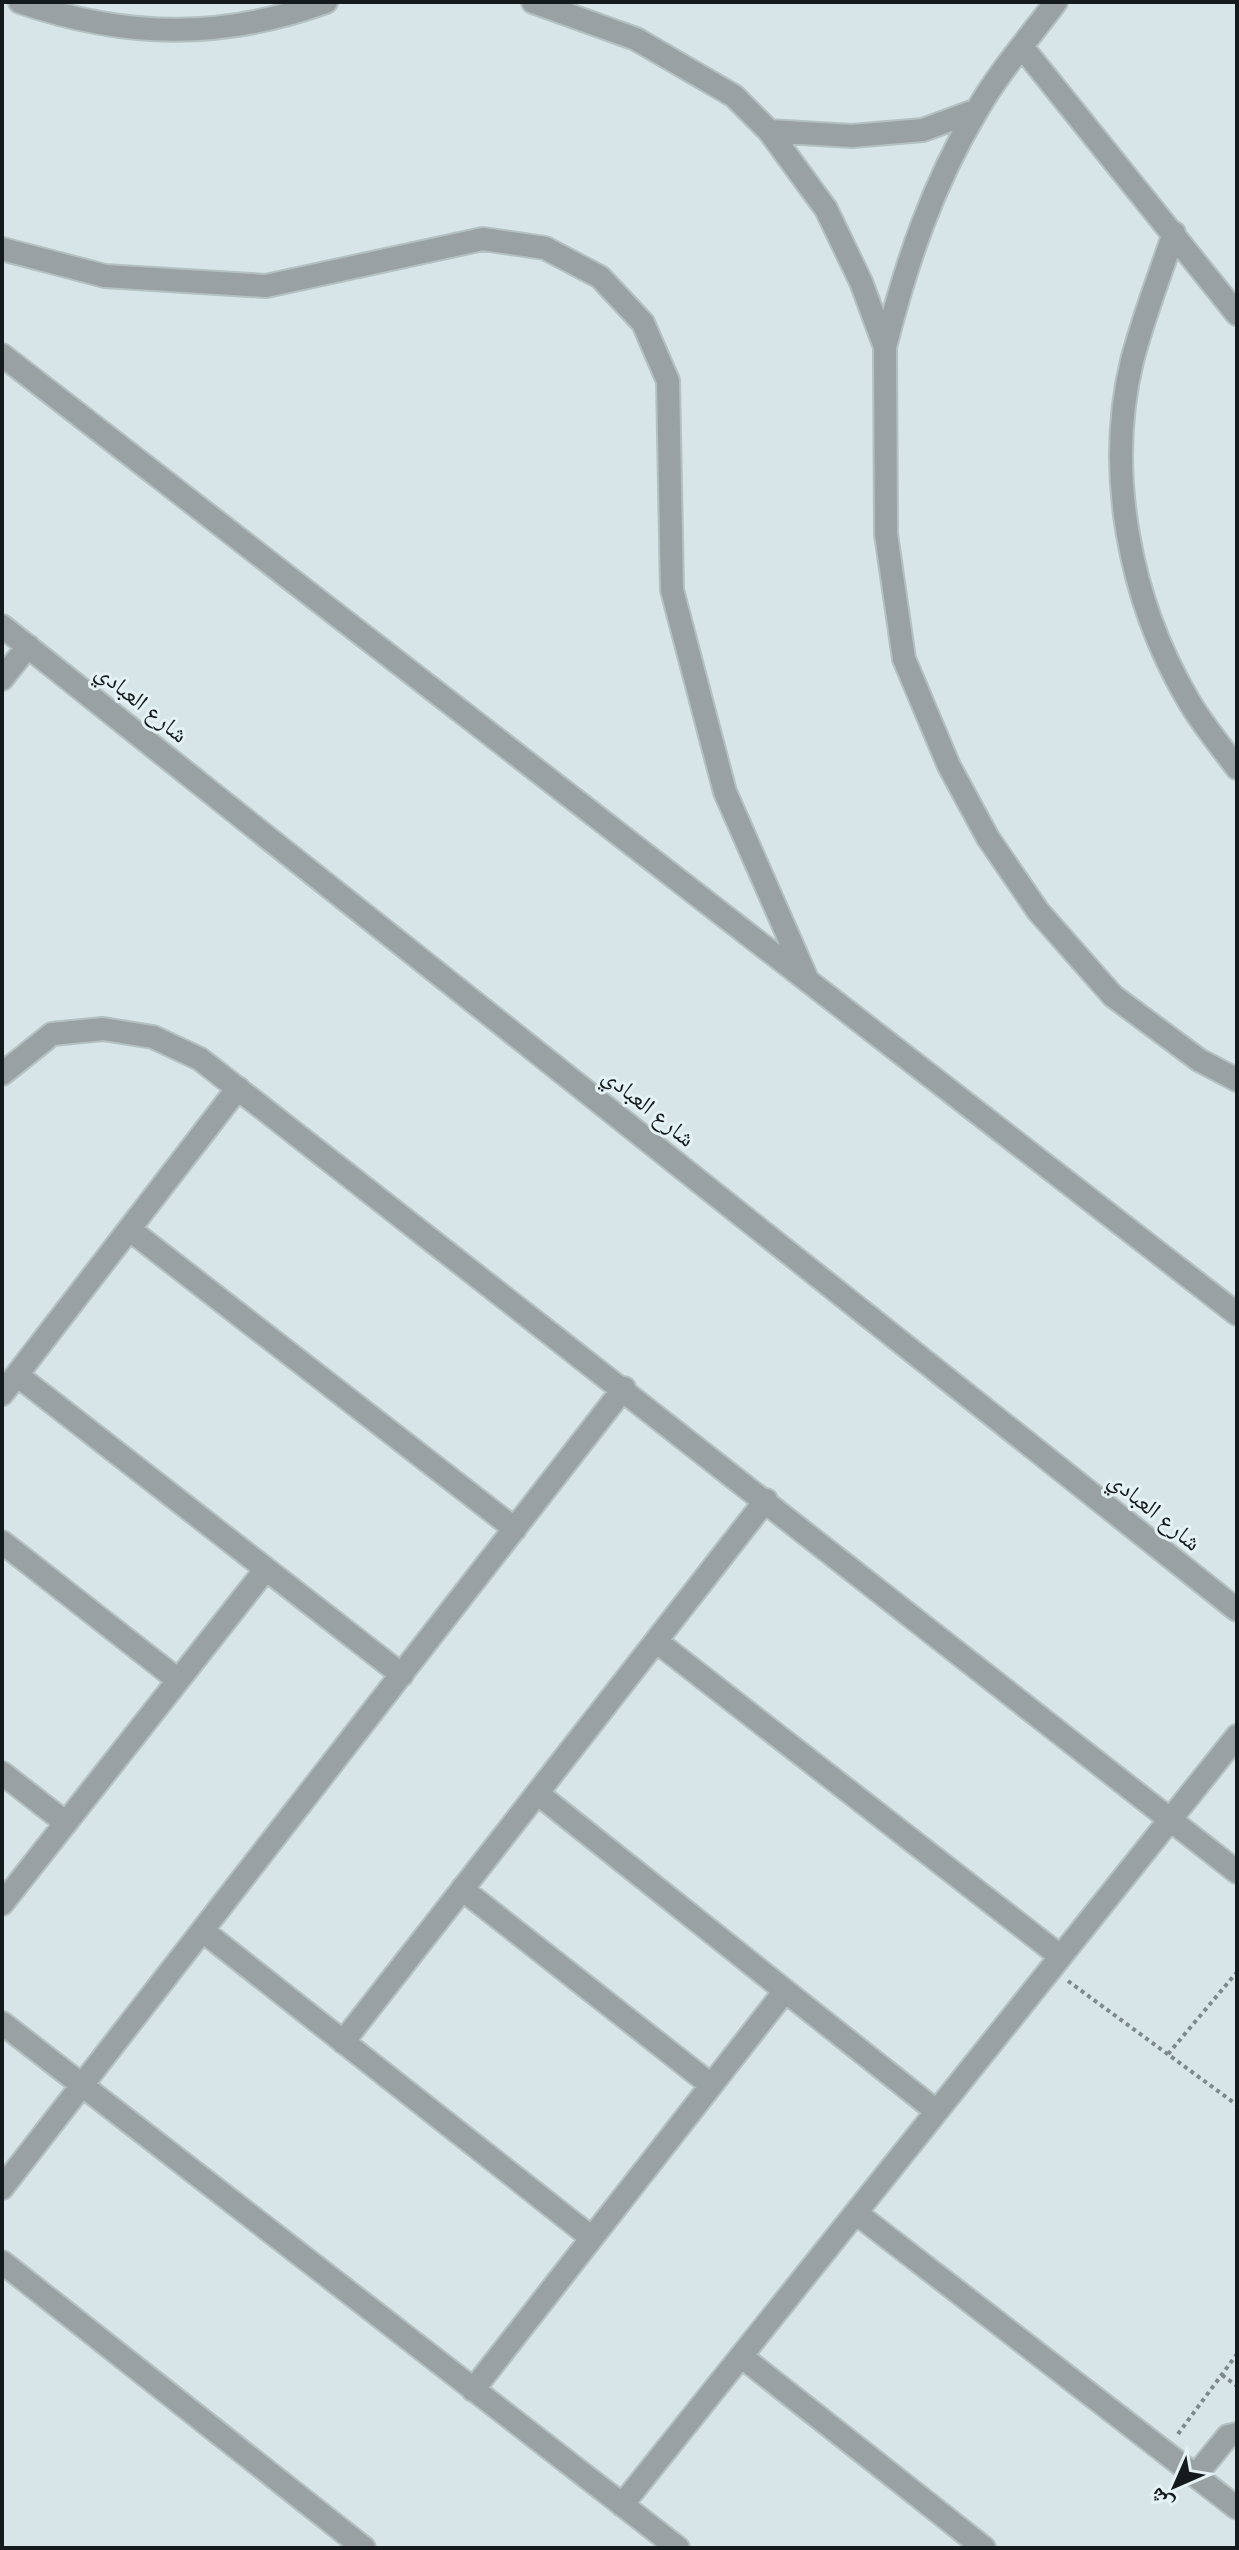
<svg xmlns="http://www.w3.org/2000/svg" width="1239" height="2550" font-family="'Nunito Sans','Noto Naskh Arabic',sans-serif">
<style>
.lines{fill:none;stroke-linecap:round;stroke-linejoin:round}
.minor-casing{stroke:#b4c1c3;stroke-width:26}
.path{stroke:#7f898b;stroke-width:4;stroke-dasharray:4 4;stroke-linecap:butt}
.minor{stroke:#9aa1a2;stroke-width:22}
.labels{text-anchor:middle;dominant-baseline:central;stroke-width:6;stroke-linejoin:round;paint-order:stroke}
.street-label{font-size:24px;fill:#151b1c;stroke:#e4f2f6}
</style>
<rect width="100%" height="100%" fill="#d7e5e8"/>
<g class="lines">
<g class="minor-casing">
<path id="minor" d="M 20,2 C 125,38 221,40 326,2
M 533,2 L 636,39 L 734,96 L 769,131 L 826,209 L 861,282 L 885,347 L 886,534 L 904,659 L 949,766 L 988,838 L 1038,911 L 1113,996 L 1199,1060 L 1237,1080
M 1022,47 L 1237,314
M 769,131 L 852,136 L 923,130 L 977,110
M 1174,233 C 1160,275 1143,318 1132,361 C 1105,473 1130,600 1187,698 C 1201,723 1220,745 1237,768
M 2,249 L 105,276 L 266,286 L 483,239 L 545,248 L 600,277 L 643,323 L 668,381 L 672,590 L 725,792 L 807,979
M 885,347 C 906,264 932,186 976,112 C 998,73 1029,38 1056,2
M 2,355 L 1237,1314
M 2,626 L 1237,1610
M 2,679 L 28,646
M 2,1074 L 52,1034 L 103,1029 L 153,1037 L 200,1059 L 1237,1872
M 129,1229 L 515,1529
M 17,1375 L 402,1675
M 2,1394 L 238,1088
M 2,1542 L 178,1680
M 656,1641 L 1060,1956
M 2,1773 L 66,1823
M 537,1793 L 936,2111
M 462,1889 L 711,2085
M 2,1904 L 266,1569
M 203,1931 L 592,2238
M 2,2023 L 678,2548
M 343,2042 L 766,1500
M 2,2188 L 624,1388
M 856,2213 L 1237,2508
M 2,2262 L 364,2548
M 741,2356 L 984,2548
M 473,2390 L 785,1991
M 1195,2476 L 1228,2436 L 1237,2434
M 622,2505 L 1237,1736"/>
</g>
<path class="path" d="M 1068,1981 L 1237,2105
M 1168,2054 L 1237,1972
M 1222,2375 L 1237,2386
M 1178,2434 L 1237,2354"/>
<use href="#minor" class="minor"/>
</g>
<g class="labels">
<g class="street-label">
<text transform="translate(142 703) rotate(39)">شارع العبادي</text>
<text transform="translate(649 1107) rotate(39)">شارع العبادي</text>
<text transform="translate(1155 1511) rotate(39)">شارع العبادي</text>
</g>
</g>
<rect width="1239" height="2550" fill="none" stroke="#151b1c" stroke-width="8"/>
<g transform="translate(1175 2486) rotate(225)" stroke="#e4f2f6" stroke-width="6" paint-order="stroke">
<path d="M0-6L14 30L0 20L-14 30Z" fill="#151b1c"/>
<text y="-12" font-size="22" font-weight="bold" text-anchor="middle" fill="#151b1c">ش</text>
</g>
</svg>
